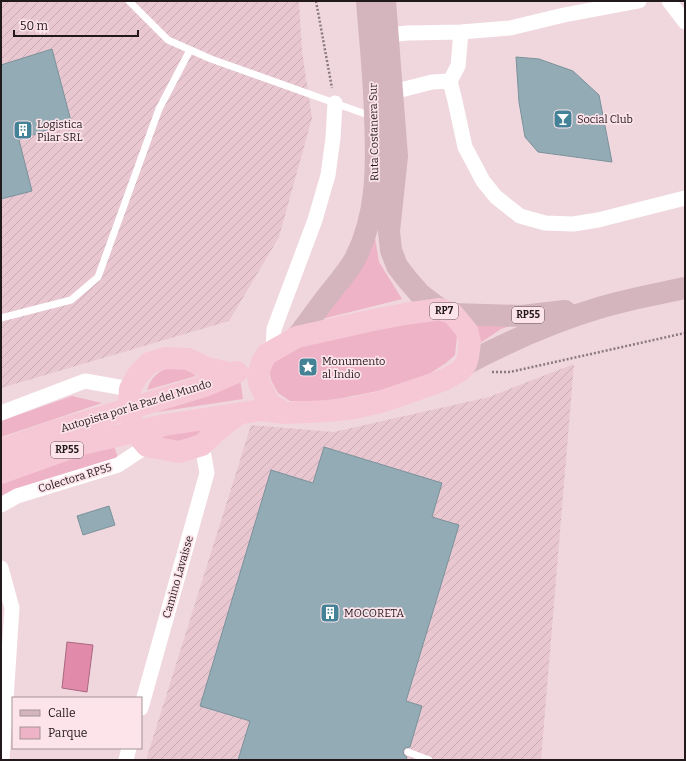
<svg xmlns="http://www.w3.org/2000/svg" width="686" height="761" font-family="Bitter,serif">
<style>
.industrial{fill:url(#industrial-furrows)}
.green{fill:#eeb3c6}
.water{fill:#e28aa9;stroke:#a8687f}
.building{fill:#93abb4;stroke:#7b929b}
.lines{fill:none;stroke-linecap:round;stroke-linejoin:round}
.path{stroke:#8a797e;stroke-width:2.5;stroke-dasharray:2 2;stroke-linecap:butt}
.service{stroke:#fff;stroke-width:7}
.minor{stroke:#fff;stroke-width:15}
.primary{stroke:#d4b5be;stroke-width:22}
.trunk{stroke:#f6c8d6;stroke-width:22}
.labels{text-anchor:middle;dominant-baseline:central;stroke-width:3.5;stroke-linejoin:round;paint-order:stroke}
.shield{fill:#fde4eb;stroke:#64565a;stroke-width:1}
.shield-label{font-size:10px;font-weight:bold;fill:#22191c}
.poi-label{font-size:11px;fill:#22191c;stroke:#fde4eb;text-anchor:start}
.street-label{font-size:11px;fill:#22191c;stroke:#fde4eb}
</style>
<defs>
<pattern id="industrial-furrows" width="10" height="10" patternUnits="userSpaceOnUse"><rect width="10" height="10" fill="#e8c7d1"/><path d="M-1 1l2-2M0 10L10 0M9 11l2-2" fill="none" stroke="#c7aab3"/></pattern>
</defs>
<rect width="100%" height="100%" fill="#f0d7de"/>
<path class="industrial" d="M 1,1 L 299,1 L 302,51 L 312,118 L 279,237 L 229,321 L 1,388 Z
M 574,364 L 541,760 L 146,760 L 251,425 L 334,432 L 489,397 Z"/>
<path class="green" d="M 375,238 L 379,262 L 402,299 L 314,321 Z
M 434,315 L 447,321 L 457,336 L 455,355 L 446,363 L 429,374 L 378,391 L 322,402 L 290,401 L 278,393 L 271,380 L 269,369 L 273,358 L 288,347 Z
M 537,317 L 501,329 L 480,343 L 478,329 L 474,319 Z
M 175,366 L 186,368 L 196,376 L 147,390 C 153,374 159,371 175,366 Z
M 240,379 L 243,399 L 157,412 Z
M 72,396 L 102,403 L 1,437 L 1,421 Z
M 211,421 L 203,433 L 179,442 L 165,440 L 156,432 Z
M 113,443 L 118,458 L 16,489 L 1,496 L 1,480 Z"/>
<path class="water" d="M 67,642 L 93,645 L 87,692 L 62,688 Z"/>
<path class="building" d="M 52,49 L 71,121 L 19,140 L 32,191 L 1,199 L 1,65 Z
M 516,57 L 539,59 L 573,71 L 599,95 L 612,162 L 538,152 L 525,137 L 519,102 Z
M 324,447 L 442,483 L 432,517 L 459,525 L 406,701 L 422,706 L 410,747 L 405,748 L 403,751 L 404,755 L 407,757 L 406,760 L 238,760 L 250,721 L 200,706 L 271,470 L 313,483 Z
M 109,506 L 115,525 L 83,535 L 77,516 Z"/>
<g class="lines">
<path class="path" d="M 316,1 L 332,88
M 492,372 L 510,372 L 685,333"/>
<path class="service" d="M 129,1 L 168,40 L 211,59 L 371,116
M 1,318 L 71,300 L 98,277 L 159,109 L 190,50
M 408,752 L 429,760"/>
<path class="minor" d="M 669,1 L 685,22
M 388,35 L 408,33 L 461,32 L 510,28 L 564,15 L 639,1
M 450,81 L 458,66 L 461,32
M 393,92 L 432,82 L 450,81 L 455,101 L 465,147 L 483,181 L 496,197 L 520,216 L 545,223 L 573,224 L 598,220 L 685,198
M 273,350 L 274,329 L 315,220 L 328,175 L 333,138 L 335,103
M 1,413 L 85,381 L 130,389
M 1,505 L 17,496 L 118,465 L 147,446
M 1,568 L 12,608 L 2,760
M 141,708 L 207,473 L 202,445
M 126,760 L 129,748"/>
<path class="primary" d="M 385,1 L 397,156 L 389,231 L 391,250 L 397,266 L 407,279 L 420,294 L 440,309
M 453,314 L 522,316 L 565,311
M 297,337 C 307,324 316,311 326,298 C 336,285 347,273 355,259 C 378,214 377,165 375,116 C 374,78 370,39 367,1
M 466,364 C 509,341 555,321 602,307 C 629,299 657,294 685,288"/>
<path class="trunk" d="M 233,374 L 207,368 L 188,359 L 166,358 L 149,363 L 137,376 L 130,389 L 129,410 L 135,432 L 147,446 L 179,452 L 202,445 L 214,433 L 237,415
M 1,450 L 51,432 L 205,386 L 237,372
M 1,473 L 82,444 L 165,425 L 262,410 L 285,413 L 328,411 L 354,408 L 381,402 L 444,380 L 460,371 L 466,364 L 468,357 L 470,342 L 467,331 L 453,314 L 440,309 L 405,314 L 373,320 L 297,337 L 267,354 L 262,362 L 258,375 L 259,383 L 269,403 L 285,413"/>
</g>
<defs>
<g id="bar-square" transform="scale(1)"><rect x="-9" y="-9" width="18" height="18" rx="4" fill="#448397" stroke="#fde4eb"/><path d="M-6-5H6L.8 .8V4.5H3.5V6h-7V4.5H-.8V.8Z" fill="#fff"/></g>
<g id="building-square" transform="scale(1)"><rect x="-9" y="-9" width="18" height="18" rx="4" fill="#448397" stroke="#fde4eb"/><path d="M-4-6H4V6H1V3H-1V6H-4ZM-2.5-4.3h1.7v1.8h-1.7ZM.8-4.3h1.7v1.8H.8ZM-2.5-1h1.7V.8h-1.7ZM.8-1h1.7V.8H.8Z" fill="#fff"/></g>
<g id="sight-square" transform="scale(1)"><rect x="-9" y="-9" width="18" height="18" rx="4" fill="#448397" stroke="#fde4eb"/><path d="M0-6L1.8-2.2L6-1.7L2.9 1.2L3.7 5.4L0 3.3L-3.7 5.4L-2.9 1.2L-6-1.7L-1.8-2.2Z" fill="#fff"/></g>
</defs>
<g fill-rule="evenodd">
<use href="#bar-square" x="563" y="119"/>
<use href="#building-square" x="23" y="130"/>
<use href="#sight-square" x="308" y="367"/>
<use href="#building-square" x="330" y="613"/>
</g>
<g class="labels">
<g class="shield">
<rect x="430" y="303" width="28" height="16" rx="3"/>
<rect x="512" y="307" width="32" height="16" rx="3"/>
<rect x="51" y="442" width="32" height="16" rx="3"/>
</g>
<g class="shield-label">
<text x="444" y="311">RP7</text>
<text x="528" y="315">RP55</text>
<text x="67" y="450">RP55</text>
</g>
<g class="poi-label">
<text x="577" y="119">Social Club</text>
<text x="37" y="124">Logistica<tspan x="37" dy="13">Pilar SRL</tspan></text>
<text x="322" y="361">Monumento<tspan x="322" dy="13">al Indio</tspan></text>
<text x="344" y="613">MOCORETA</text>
</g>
<g class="street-label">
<text transform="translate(374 132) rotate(-91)">Ruta Costanera Sur</text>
<text transform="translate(136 406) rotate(-17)">Autopista por la Paz del Mundo</text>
<text transform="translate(75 478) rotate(-17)">Colectora RP55</text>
<text transform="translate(178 577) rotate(-74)">Camino Lavaisse</text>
</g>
</g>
<rect width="686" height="761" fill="none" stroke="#22191c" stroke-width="4"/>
<rect x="12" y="697" width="130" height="52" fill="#fde4eb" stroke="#a59398"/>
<rect x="20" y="710" width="20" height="6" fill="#d4b5be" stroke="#a59398"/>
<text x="48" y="717" font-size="12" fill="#22191c">Calle</text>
<rect x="20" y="727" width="20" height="12" fill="#eeb3c6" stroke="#a59398"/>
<text x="48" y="737" font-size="12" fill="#22191c">Parque</text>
<path d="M14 30v6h124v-6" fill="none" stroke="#22191c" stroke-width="2"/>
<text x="20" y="30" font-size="12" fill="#22191c" stroke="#fde4eb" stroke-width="3" paint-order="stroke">50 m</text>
</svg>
